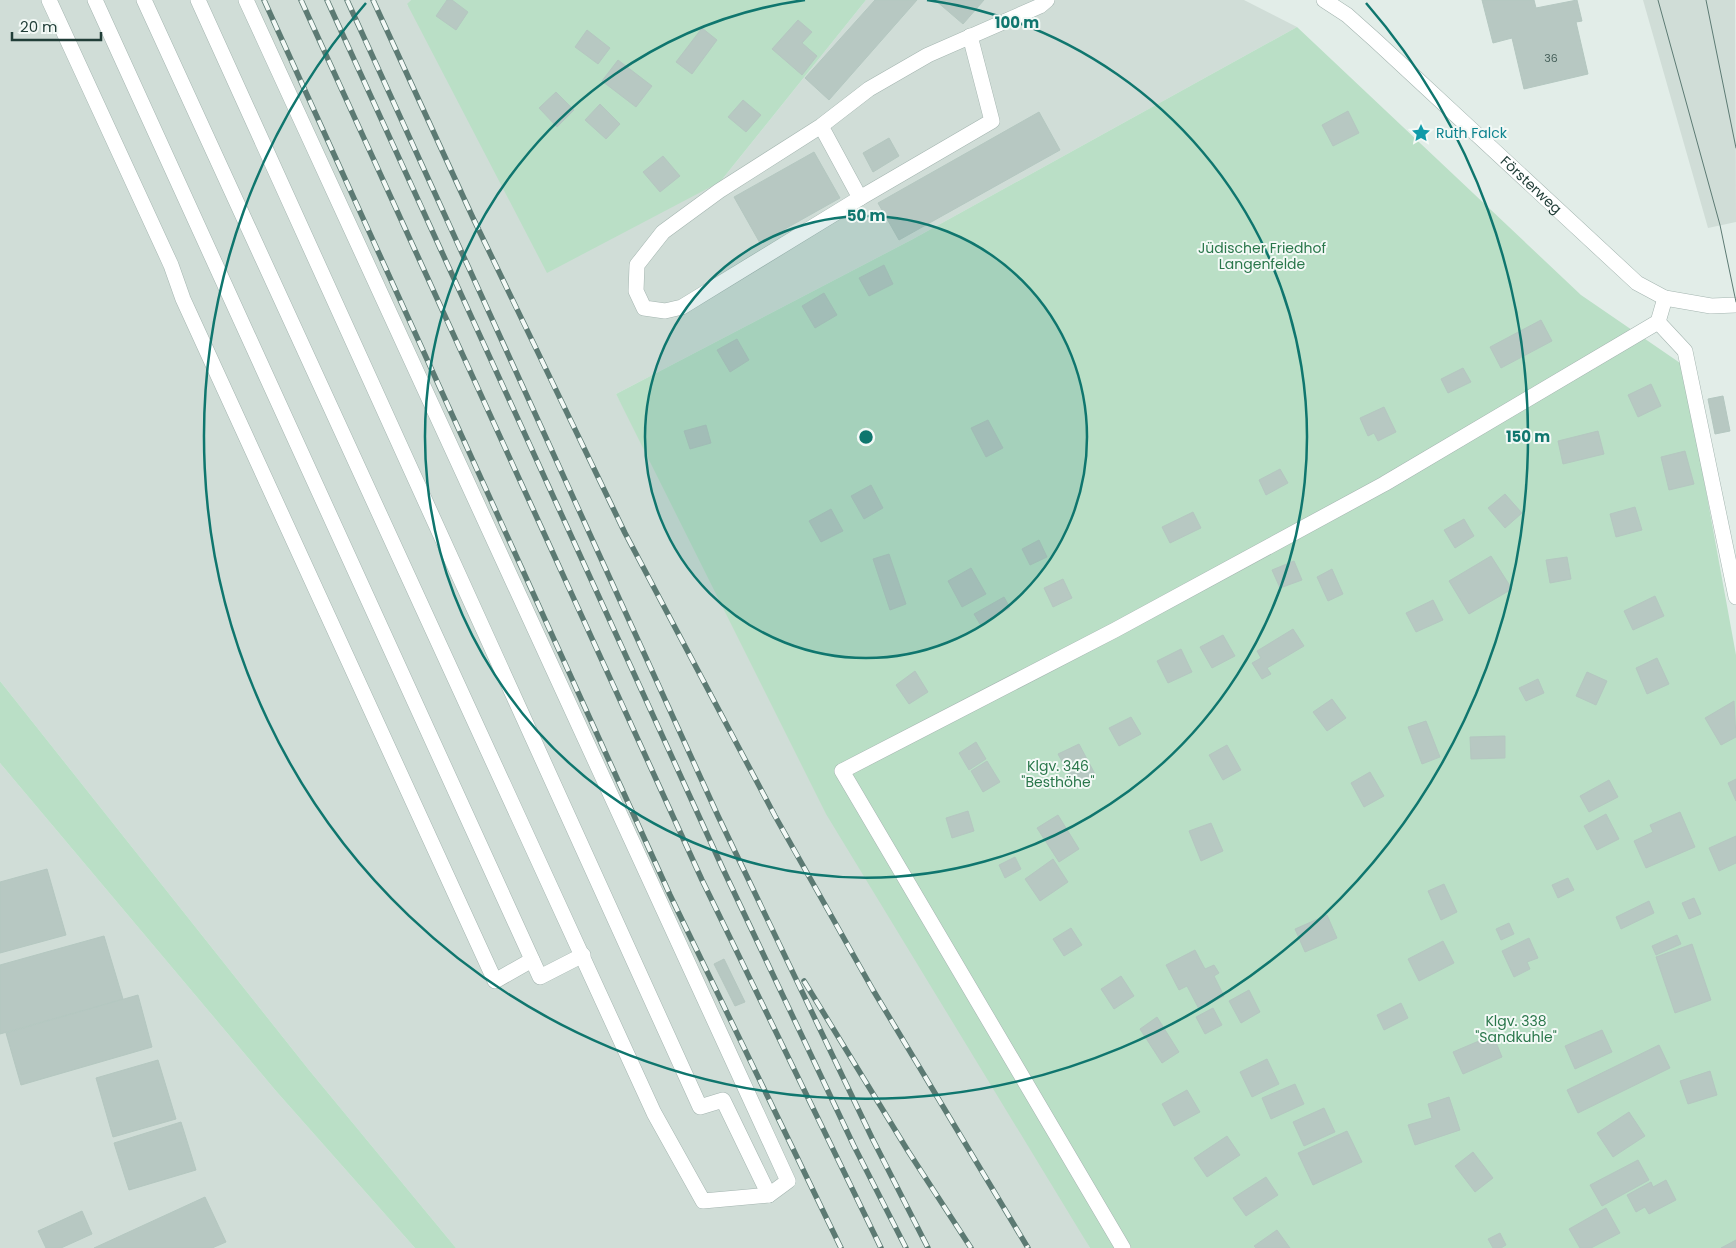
<svg xmlns="http://www.w3.org/2000/svg" width="1736" height="1248" font-family="Poppins,sans-serif">
<style>
.built{fill:#d0ddd7}
.green{fill:#badfc6}
.building{fill:#b7c8c2;stroke:#b4c7c0}
.lines{fill:none;stroke-linecap:round;stroke-linejoin:round}
.minor-casing{stroke:#a4b5b0;stroke-width:16}
.minor{stroke:#fff;stroke-width:15}
.tram{stroke:#5c7a73;stroke-width:1}
.rail-casing{stroke:#5c7a73;stroke-width:5.5}
.rail{stroke:#f3f9f6;stroke-width:4;stroke-dasharray:11;stroke-linecap:butt}
.ring{fill:none;stroke:#0f766e;stroke-width:2.5}
.labels{text-anchor:middle;dominant-baseline:central;stroke-width:4;stroke-linejoin:round;paint-order:stroke}
.number-label{font-size:11px;fill:#46605a}
.culture-label{font-size:14px;fill:#0d838f;stroke:#f3f9f6;text-anchor:start}
.street-label{font-size:14px;fill:#213e38;stroke:#f3f9f6}
.park-label{font-size:14px;fill:#2a774b;stroke:#f3f9f6}
.centre{fill:#0f766e;stroke:#f3f9f6;stroke-width:2.5}
.ring-label{font-size:15px;text-anchor:middle;font-weight:bold;fill:#0f766e;stroke:#f3f9f6;stroke-width:4;stroke-linejoin:round;paint-order:stroke}
</style>
<rect width="100%" height="100%" fill="#e2ede8"/>
<path class="built" d="M 0,0 L 411,0 L 407,5 L 720,182 L 866,0 L 1244,0 L 1297,27 L 913,239 L 616,394 L 1090,1248 L 456,1248 L 309,1070 L 0,681 Z
M 1643,0 L 1735,0 L 1736,222 L 1708,228 Z
M 0,763 L 276,1091 L 415,1248 L 0,1248 Z"/>
<path class="green" d="M 411,0 L 866,0 L 720,182 L 547,273 L 407,4 Z
M 1297,27 L 1581,295 L 1683,365 L 1736,655 L 1736,1248 L 1090,1248 L 826,814 L 616,394 L 913,239 Z
M 0,681 L 309,1070 L 456,1248 L 415,1248 L 276,1091 L 0,763 Z"/>
<path class="building" d="M 447,0 L 452,0 L 468,12 L 456,30 L 436,16 Z
M 875,0 L 917,0 L 829,100 L 805,78 Z
M 935,0 L 984,0 L 963,24 Z
M 1482,0 L 1534,0 L 1536,8 L 1577,0 L 1582,21 L 1576,22 L 1588,74 L 1524,89 L 1512,38 L 1493,43 Z
M 798,20 L 812,32 L 802,43 L 817,56 L 802,75 L 772,49 Z
M 702,28 L 717,40 L 692,74 L 676,62 Z
M 587,30 L 610,48 L 598,64 L 575,47 Z
M 618,60 L 652,86 L 636,107 L 602,81 Z
M 556,92 L 574,110 L 557,127 L 539,108 Z
M 743,100 L 761,115 L 746,132 L 728,117 Z
M 600,104 L 620,124 L 606,139 L 585,120 Z
M 1348,111 L 1359,133 L 1333,146 L 1322,125 Z
M 1039,112 L 1060,150 L 899,240 L 878,203 Z
M 889,138 L 899,156 L 873,172 L 863,153 Z
M 814,152 L 840,198 L 760,243 L 734,197 Z
M 663,156 L 680,176 L 660,192 L 643,172 Z
M 884,265 L 893,284 L 869,296 L 859,278 Z
M 824,293 L 837,315 L 815,328 L 802,306 Z
M 1541,320 L 1552,341 L 1501,368 L 1490,347 Z
M 737,339 L 749,360 L 730,372 L 717,350 Z
M 1463,368 L 1471,382 L 1448,393 L 1441,379 Z
M 1651,384 L 1661,406 L 1638,417 L 1628,395 Z
M 1723,396 L 1730,431 L 1715,434 L 1708,399 Z
M 1384,407 L 1396,432 L 1378,441 L 1374,433 L 1368,436 L 1360,418 Z
M 988,420 L 1003,448 L 986,457 L 971,428 Z
M 706,425 L 711,443 L 690,449 L 684,431 Z
M 1598,431 L 1604,454 L 1563,464 L 1558,441 Z
M 1685,451 L 1694,484 L 1669,490 L 1661,457 Z
M 1280,469 L 1288,483 L 1266,495 L 1259,480 Z
M 871,485 L 883,508 L 864,519 L 851,496 Z
M 1505,494 L 1522,513 L 1505,528 L 1488,508 Z
M 1635,507 L 1642,530 L 1616,537 L 1610,514 Z
M 831,509 L 843,531 L 821,542 L 809,521 Z
M 1193,512 L 1201,528 L 1170,543 L 1162,527 Z
M 1464,519 L 1474,536 L 1455,548 L 1444,530 Z
M 1039,540 L 1047,557 L 1030,565 L 1022,549 Z
M 889,554 L 906,604 L 890,610 L 873,559 Z
M 1491,556 L 1512,589 L 1469,614 L 1449,581 Z
M 1567,557 L 1571,579 L 1550,583 L 1546,560 Z
M 1294,561 L 1302,580 L 1280,588 L 1272,570 Z
M 971,568 L 986,594 L 962,607 L 948,581 Z
M 1332,569 L 1343,594 L 1328,601 L 1317,577 Z
M 1063,579 L 1072,598 L 1053,607 L 1044,588 Z
M 1655,596 L 1664,616 L 1633,630 L 1624,611 Z
M 1004,597 L 1010,608 L 980,624 L 974,614 Z
M 1433,600 L 1443,620 L 1416,632 L 1406,613 Z
M 1293,629 L 1304,646 L 1267,668 L 1271,674 L 1262,679 L 1252,663 L 1261,658 L 1257,651 Z
M 1223,635 L 1235,656 L 1212,668 L 1200,647 Z
M 1181,649 L 1192,672 L 1168,683 L 1157,661 Z
M 1657,658 L 1669,684 L 1647,694 L 1636,668 Z
M 915,671 L 928,692 L 909,704 L 896,685 Z
M 1587,672 L 1607,681 L 1596,705 L 1576,696 Z
M 1538,679 L 1544,693 L 1526,701 L 1519,688 Z
M 1332,699 L 1346,718 L 1327,731 L 1313,712 Z
M 1734,701 L 1736,737 L 1721,745 L 1705,718 Z
M 1131,717 L 1141,734 L 1119,746 L 1109,728 Z
M 1426,721 L 1440,757 L 1422,764 L 1408,727 Z
M 1505,736 L 1505,758 L 1471,759 L 1470,737 Z
M 976,742 L 986,759 L 969,770 L 959,753 Z
M 1079,744 L 1095,774 L 1074,784 L 1058,754 Z
M 1227,745 L 1241,770 L 1223,780 L 1209,755 Z
M 987,761 L 1000,782 L 983,792 L 971,771 Z
M 1370,772 L 1384,796 L 1364,807 L 1351,783 Z
M 1736,779 L 1736,801 L 1728,783 Z
M 1609,780 L 1618,797 L 1589,812 L 1580,796 Z
M 968,811 L 974,831 L 952,838 L 946,818 Z
M 1680,812 L 1695,847 L 1646,868 L 1634,841 L 1653,832 L 1650,825 Z
M 1606,814 L 1619,839 L 1597,850 L 1584,826 Z
M 1058,815 L 1079,849 L 1059,862 L 1037,828 Z
M 1211,823 L 1223,851 L 1201,861 L 1189,831 Z
M 1736,836 L 1736,863 L 1719,871 L 1709,848 Z
M 1015,857 L 1021,869 L 1005,878 L 999,865 Z
M 1053,859 L 1068,882 L 1040,901 L 1025,879 Z
M 47,869 L 66,935 L 0,953 L 0,882 Z
M 1568,878 L 1574,890 L 1558,898 L 1552,885 Z
M 1444,884 L 1457,912 L 1441,920 L 1428,891 Z
M 1694,898 L 1701,914 L 1689,919 L 1682,903 Z
M 1649,901 L 1654,913 L 1621,929 L 1616,917 Z
M 1327,915 L 1337,938 L 1305,952 L 1295,929 Z
M 1509,923 L 1514,934 L 1501,940 L 1496,929 Z
M 1071,928 L 1082,945 L 1064,956 L 1053,939 Z
M 1677,935 L 1681,944 L 1656,955 L 1652,946 Z
M 104,936 L 123,999 L 0,1034 L 0,965 Z
M 1529,938 L 1538,958 L 1527,962 L 1530,969 L 1514,977 L 1502,951 Z
M 1443,941 L 1454,963 L 1419,981 L 1408,959 Z
M 1692,944 L 1711,1000 L 1675,1013 L 1656,957 Z
M 1195,950 L 1205,969 L 1214,965 L 1219,973 L 1214,976 L 1224,996 L 1199,1009 L 1187,986 L 1179,990 L 1166,965 Z
M 724,959 L 745,1002 L 735,1006 L 714,964 Z
M 1121,976 L 1134,996 L 1114,1009 L 1101,989 Z
M 1249,990 L 1260,1012 L 1241,1023 L 1229,1001 Z
M 138,995 L 152,1047 L 21,1085 L 6,1033 Z
M 1401,1003 L 1408,1018 L 1384,1030 L 1377,1015 Z
M 1213,1008 L 1222,1025 L 1205,1034 L 1196,1017 Z
M 1157,1017 L 1179,1052 L 1162,1063 L 1140,1029 Z
M 1602,1030 L 1612,1052 L 1575,1069 L 1565,1046 Z
M 1493,1035 L 1502,1057 L 1463,1074 L 1453,1052 Z
M 1659,1045 L 1670,1068 L 1578,1113 L 1567,1090 Z
M 1267,1059 L 1279,1084 L 1252,1097 L 1240,1072 Z
M 158,1060 L 176,1119 L 113,1137 L 96,1078 Z
M 1710,1071 L 1717,1095 L 1688,1104 L 1680,1081 Z
M 1295,1084 L 1304,1104 L 1271,1119 L 1262,1098 Z
M 1187,1090 L 1200,1112 L 1174,1126 L 1162,1104 Z
M 1449,1097 L 1460,1130 L 1415,1145 L 1408,1125 L 1432,1118 L 1428,1104 Z
M 1324,1108 L 1335,1132 L 1304,1146 L 1293,1122 Z
M 1629,1112 L 1645,1136 L 1613,1157 L 1597,1133 Z
M 181,1122 L 196,1170 L 129,1190 L 114,1143 Z
M 1347,1131 L 1362,1162 L 1313,1185 L 1298,1153 Z
M 1227,1136 L 1240,1155 L 1207,1177 L 1194,1158 Z
M 1473,1152 L 1493,1178 L 1475,1192 L 1455,1166 Z
M 1638,1160 L 1649,1180 L 1602,1206 L 1590,1185 Z
M 1266,1177 L 1278,1195 L 1246,1216 L 1233,1198 Z
M 1666,1180 L 1676,1200 L 1649,1214 L 1645,1207 L 1636,1212 L 1627,1195 L 1651,1182 L 1653,1187 Z
M 205,1197 L 226,1242 L 212,1248 L 94,1248 Z
M 1606,1208 L 1620,1233 L 1591,1248 L 1580,1248 L 1569,1229 Z
M 82,1211 L 92,1234 L 61,1248 L 46,1248 L 38,1231 Z
M 1277,1230 L 1290,1248 L 1256,1248 L 1254,1246 Z
M 1500,1233 L 1506,1245 L 1501,1248 L 1493,1248 L 1488,1239 Z
M 1736,1240 L 1736,1248 L 1721,1248 Z"/>
<g class="lines">
<g class="minor-casing">
<g id="minor">
<path d="M 49,0 L 171,265 L 183,299 L 495,981 L 532,960"/>
<path d="M 95,0 L 540,977 L 583,955"/>
<path d="M 144,0 L 654,1113 L 703,1201 L 769,1195"/>
<path d="M 198,0 L 700,1107 L 723,1100 L 769,1195 L 788,1181 L 246,0"/>
<path id="s1" d="M 1324,0 L 1347,15 L 1375,40 L 1637,283 L 1665,298 L 1711,306 L 1736,305"/>
<path d="M 821,126 L 860,198 L 682,307 L 665,311 L 644,308 L 636,291 L 637,265 L 663,232 L 719,191 L 821,126 L 869,89 L 928,55 L 1040,6 L 1047,0"/>
<path d="M 860,198 L 992,121 L 970,36"/>
<path d="M 1658,322 L 1685,351 L 1736,597"/>
<path d="M 1123,1248 L 842,771 L 1115,630 L 1384,484 L 1658,322 L 1665,298"/>
</g>
</g>
<use href="#minor" class="minor"/>
<path class="tram" d="M 1658,0 L 1720,225 L 1736,302
M 1706,0 L 1736,148"/>
<g class="rail-casing">
<path id="rail" d="M 264,0 L 670,895 L 841,1248
M 301,0 L 702,880 L 881,1248
M 327,0 L 723,869 L 854,1146 L 906,1248
M 347,0 L 718,816 L 872,1138 L 928,1248
M 373,0 L 473,218 L 625,533 L 775,816 L 873,990 L 1028,1248
M 804,981 L 908,1151 L 971,1248"/>
</g>
<use href="#rail" class="rail"/>
</g>
<circle cx="866" cy="437" r="221" fill="#0f766e" fill-opacity=".12"/>
<g class="ring">
<circle cx="866" cy="437" r="221"/>
<path d="M927 0A441 441 0 1 1 805 0"/>
<path d="M1366 3A662 662 0 1 1 366 3"/>
</g>
<defs>
<g id="sight-bare" transform="scale(1.5)"><path d="M0-6L1.8-2.2L6-1.7L2.9 1.2L3.7 5.4L0 3.3L-3.7 5.4L-2.9 1.2L-6-1.7L-1.8-2.2Z" fill="#0f9aa8" stroke="#f3f9f6" stroke-width="2.5" paint-order="stroke"/></g>
</defs>
<g fill-rule="evenodd">
<use href="#sight-bare" x="1421" y="133"/>
</g>
<g class="labels">
<g class="number-label">
<text x="1551" y="58">36</text>
</g>
<g class="culture-label">
<text x="1436" y="133">Ruth Falck</text>
</g>
<g class="street-label">
<text stroke="none"><textPath href="#s1" startOffset="278">Försterweg</textPath></text>
</g>
<g class="park-label">
<text x="1262" y="248">Jüdischer Friedhof<tspan x="1262" dy="16">Langenfelde</tspan></text>
<text x="1058" y="766">Klgv. 346<tspan x="1058" dy="16">"Besthöhe"</tspan></text>
<text x="1516" y="1021">Klgv. 338<tspan x="1516" dy="16">"Sandkuhle"</tspan></text>
</g>
</g>
<circle cx="866" cy="437" r="8" class="centre"/>
<g class="ring-label">
<text x="1017" y="28">100 m</text>
<text x="866" y="221">50 m</text>
<text x="1528" y="442">150 m</text>
</g>
<path d="M12 32v8h89v-8" fill="none" stroke="#213e38" stroke-width="2.5"/>
<text x="20" y="32" font-size="15" fill="#213e38" stroke="#f3f9f6" stroke-width="4" paint-order="stroke">20 m</text>
</svg>
